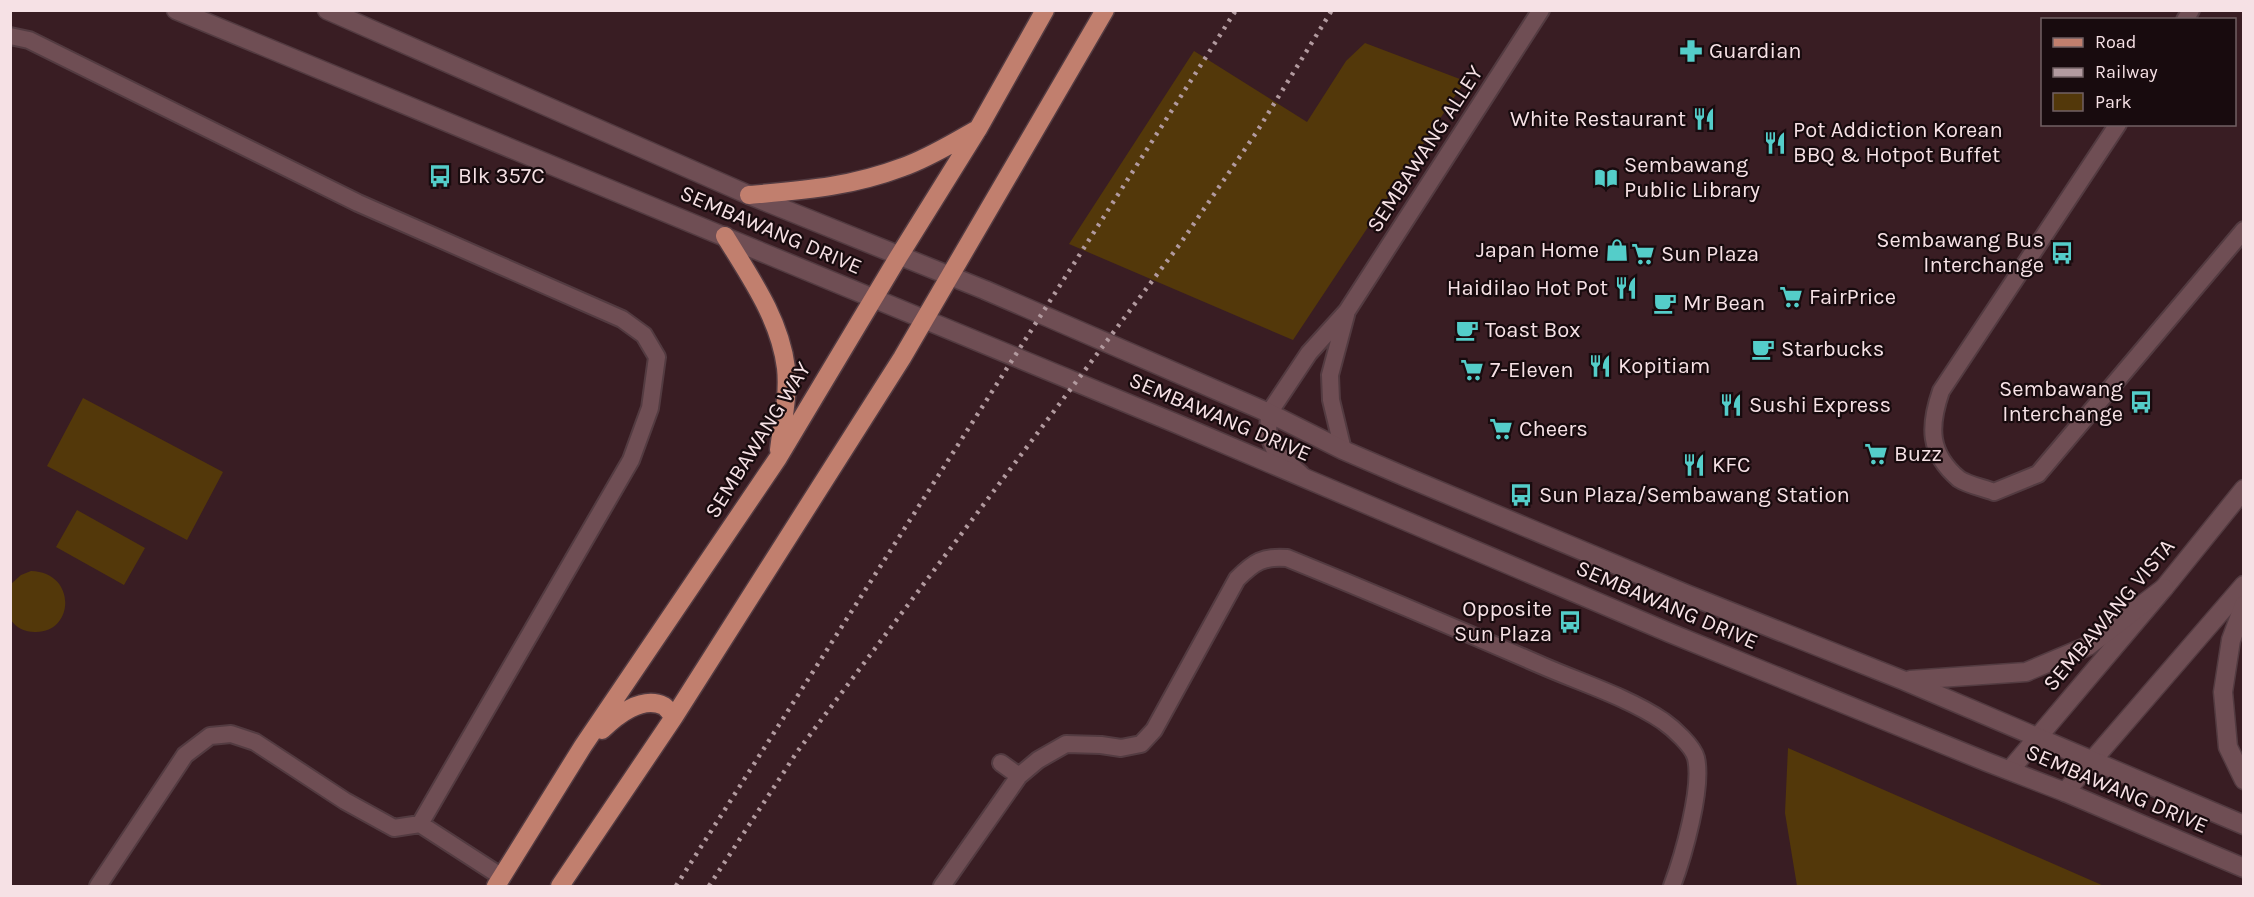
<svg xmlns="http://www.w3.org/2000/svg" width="2254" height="897" font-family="Karla,sans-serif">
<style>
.green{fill:#53380a}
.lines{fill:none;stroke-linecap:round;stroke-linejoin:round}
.lane-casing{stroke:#533b41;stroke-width:20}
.street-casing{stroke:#533b41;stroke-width:21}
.secondary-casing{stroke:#533b41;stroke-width:21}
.primary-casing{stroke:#533b41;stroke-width:21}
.lane{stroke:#6f4e54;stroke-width:16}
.street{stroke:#6f4e54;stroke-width:18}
.secondary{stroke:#6f4e54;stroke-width:18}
.primary{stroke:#c17f6e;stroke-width:18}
.rail{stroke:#b29a9f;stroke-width:4.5;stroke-dasharray:3 6;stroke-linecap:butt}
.labels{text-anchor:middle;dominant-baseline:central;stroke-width:4.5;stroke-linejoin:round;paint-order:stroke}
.poi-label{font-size:22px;fill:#f6e1e5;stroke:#180b0e;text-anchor:start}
.street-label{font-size:22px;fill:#f6e1e5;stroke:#180b0e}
</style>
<rect width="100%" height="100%" fill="#391d23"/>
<path class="green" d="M 1365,43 L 1465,81 L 1293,340 L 1069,244 L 1194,51 L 1307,122 L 1346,61 Z
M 83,398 L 223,472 L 187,540 L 47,466 Z
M 77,510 L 145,548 L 124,585 L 56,547 Z
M 31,571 C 77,572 75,633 35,632 C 25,632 16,628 11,620 L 11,584 L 21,575 Z
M 1788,748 L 2104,886 L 1797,886 L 1785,813 Z"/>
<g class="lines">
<g class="lane-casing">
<path id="lane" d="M 2185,20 L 2191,10
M 10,36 L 29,40 L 358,203 L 622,319 L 644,335 L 657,357 L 650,408 L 631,460 L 420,824 L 394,828 L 345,801 L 255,742 L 231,734 L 210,736 L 185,755 L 98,886
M 2118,124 L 1941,391 C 1929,426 1928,453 1959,479 C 1968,485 1984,488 1994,492 L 2038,474 L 2244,230
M 1343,450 L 1331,400 L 1330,375 L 1346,315
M 1301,474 L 1275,451 L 1268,434 L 1269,413 L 1309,353 L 1347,311 L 1541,10
M 1001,763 L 1019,776
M 420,824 L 502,877
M 942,886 L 1019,776 L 1038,760 L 1066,744 L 1101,745 L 1121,748 L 1141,744 L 1154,730 L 1237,579 C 1254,562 1263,556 1287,558 C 1373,593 1458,629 1543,666 C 1582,683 1627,697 1663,721 C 1673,728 1693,746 1696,758 C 1703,788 1683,857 1672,886"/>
</g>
<g class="street-casing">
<path id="street" d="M 2010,770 L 2164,588 L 2244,489
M 2065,792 L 2244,585"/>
</g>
<g class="secondary-casing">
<path id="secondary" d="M 176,10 L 1175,423 L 1670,633 L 1987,762 L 2065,792 L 2244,868
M 327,10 L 749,195 L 985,290 L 1269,413 L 1343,450 L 1406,477 L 1686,594 L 1905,681 L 2244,825
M 2244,605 L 2231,640 L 2223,692 L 2228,747 L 2244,780
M 1910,680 L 2026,672 L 2088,646 L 2164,588"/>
</g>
<g class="primary-casing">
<path id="primary" d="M 749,195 C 805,190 850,187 903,167 C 929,158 954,142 978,129
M 725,236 C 750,277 780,319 786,368 C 789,395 782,424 779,450
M 602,730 C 616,716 642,695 664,706 C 667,708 671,714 674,717
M 496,886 L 583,746 L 778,458 L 899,256 L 978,129 L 1045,10
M 560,886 L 674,717 L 902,358 L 1105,10"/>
</g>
<use href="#lane" class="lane"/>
<use href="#street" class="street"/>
<use href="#secondary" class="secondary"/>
<use href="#primary" class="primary"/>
<path class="rail" d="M 676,886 L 1236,10
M 709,886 L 797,752 L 1180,244 L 1256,133 L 1332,10"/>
</g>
<defs>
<g id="pharmacy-bare" transform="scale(1.8)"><path d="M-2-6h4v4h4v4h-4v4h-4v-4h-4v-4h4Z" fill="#54cdc9" stroke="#180b0e" stroke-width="2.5" paint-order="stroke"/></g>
<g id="restaurant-bare" transform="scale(1.8)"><path d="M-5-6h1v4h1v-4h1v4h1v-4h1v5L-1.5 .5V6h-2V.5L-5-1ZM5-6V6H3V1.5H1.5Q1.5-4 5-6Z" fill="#54cdc9" stroke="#180b0e" stroke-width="2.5" paint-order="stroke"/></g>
<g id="bus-bare" transform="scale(1.8)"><path d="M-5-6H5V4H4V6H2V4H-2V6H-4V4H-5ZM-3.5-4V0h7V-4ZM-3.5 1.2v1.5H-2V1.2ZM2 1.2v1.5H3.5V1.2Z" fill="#54cdc9" stroke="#180b0e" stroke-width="2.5" paint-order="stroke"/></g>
<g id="library-bare" transform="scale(1.8)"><path d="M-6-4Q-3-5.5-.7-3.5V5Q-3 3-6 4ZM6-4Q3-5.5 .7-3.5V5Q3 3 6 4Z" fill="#54cdc9" stroke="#180b0e" stroke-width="2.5" paint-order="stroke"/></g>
<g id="shop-bare" transform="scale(1.8)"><path d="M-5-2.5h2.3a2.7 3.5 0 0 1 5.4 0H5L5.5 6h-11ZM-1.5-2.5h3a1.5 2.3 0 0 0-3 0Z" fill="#54cdc9" stroke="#180b0e" stroke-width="2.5" paint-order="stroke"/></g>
<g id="supermarket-bare" transform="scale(1.8)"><path d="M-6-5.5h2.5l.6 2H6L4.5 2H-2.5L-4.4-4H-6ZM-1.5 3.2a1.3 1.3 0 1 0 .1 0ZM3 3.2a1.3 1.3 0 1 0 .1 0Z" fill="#54cdc9" stroke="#180b0e" stroke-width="2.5" paint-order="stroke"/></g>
<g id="cafe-bare" transform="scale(1.8)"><path d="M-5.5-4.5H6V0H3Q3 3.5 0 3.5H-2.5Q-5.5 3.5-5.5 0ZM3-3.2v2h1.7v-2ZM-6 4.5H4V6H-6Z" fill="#54cdc9" stroke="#180b0e" stroke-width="2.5" paint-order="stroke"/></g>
</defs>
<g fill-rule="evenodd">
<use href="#pharmacy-bare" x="1691" y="51"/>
<use href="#restaurant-bare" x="1704" y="119"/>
<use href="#restaurant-bare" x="1775" y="143"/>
<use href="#bus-bare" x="440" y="176"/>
<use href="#library-bare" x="1606" y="178"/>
<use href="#shop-bare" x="1617" y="250"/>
<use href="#bus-bare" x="2062" y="253"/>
<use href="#supermarket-bare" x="1643" y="254"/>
<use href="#restaurant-bare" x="1626" y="288"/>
<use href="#supermarket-bare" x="1791" y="297"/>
<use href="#cafe-bare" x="1665" y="303"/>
<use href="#cafe-bare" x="1467" y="330"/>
<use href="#cafe-bare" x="1763" y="349"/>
<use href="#restaurant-bare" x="1600" y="366"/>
<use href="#supermarket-bare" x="1472" y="370"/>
<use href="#bus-bare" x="2141" y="402"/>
<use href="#restaurant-bare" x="1731" y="405"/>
<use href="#supermarket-bare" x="1501" y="429"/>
<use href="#supermarket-bare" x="1876" y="454"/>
<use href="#restaurant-bare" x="1694" y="465"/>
<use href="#bus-bare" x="1521" y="495"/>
<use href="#bus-bare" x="1570" y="622"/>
</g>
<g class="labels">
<g class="poi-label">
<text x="1709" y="51">Guardian</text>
<text x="1686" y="119" text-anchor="end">White Restaurant</text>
<text x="1793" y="130">Pot Addiction Korean<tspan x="1793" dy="25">BBQ &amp; Hotpot Buffet</tspan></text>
<text x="1624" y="165">Sembawang<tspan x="1624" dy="25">Public Library</tspan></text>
<text x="458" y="176">Blk 357C</text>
<text x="2044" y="240" text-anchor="end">Sembawang Bus<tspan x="2044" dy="25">Interchange</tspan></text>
<text x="1599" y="250" text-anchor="end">Japan Home</text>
<text x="1661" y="254">Sun Plaza</text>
<text x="1608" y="288" text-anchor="end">Haidilao Hot Pot</text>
<text x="1809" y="297">FairPrice</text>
<text x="1683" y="303">Mr Bean</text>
<text x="1485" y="330">Toast Box</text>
<text x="1781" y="349">Starbucks</text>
<text x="1618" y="366">Kopitiam</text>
<text x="1490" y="370">7-Eleven</text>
<text x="2123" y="389" text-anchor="end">Sembawang<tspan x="2123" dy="25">Interchange</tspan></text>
<text x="1749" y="405">Sushi Express</text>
<text x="1519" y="429">Cheers</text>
<text x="1894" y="454">Buzz</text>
<text x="1712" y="465">KFC</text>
<text x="1539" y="495">Sun Plaza/Sembawang Station</text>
<text x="1552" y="609" text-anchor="end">Opposite<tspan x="1552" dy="25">Sun Plaza</tspan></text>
</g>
<g class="street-label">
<text transform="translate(1425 149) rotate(-57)">SEMBAWANG ALLEY</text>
<text transform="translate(771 230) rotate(23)">SEMBAWANG DRIVE</text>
<text transform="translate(1220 417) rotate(23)">SEMBAWANG DRIVE</text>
<text transform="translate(758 440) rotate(-58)">SEMBAWANG WAY</text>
<text transform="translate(1667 605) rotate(23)">SEMBAWANG DRIVE</text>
<text transform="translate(2109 615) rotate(-50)">SEMBAWANG VISTA</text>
<text transform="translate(2117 789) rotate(23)">SEMBAWANG DRIVE</text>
</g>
</g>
<rect width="2254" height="897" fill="none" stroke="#f6e1e5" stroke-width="24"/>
<rect x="2041" y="18" width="195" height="108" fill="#180b0e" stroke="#716164" stroke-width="1.5"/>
<rect x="2053" y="38" width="30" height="9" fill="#c17f6e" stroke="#716164" stroke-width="1.5"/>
<text x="2095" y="48" font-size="18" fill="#f6e1e5">Road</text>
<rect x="2053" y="68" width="30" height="9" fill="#b29a9f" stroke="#716164" stroke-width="1.5"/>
<text x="2095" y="78" font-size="18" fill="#f6e1e5">Railway</text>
<rect x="2053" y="93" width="30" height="18" fill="#53380a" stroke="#716164" stroke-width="1.5"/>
<text x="2095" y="108" font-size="18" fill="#f6e1e5">Park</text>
</svg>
